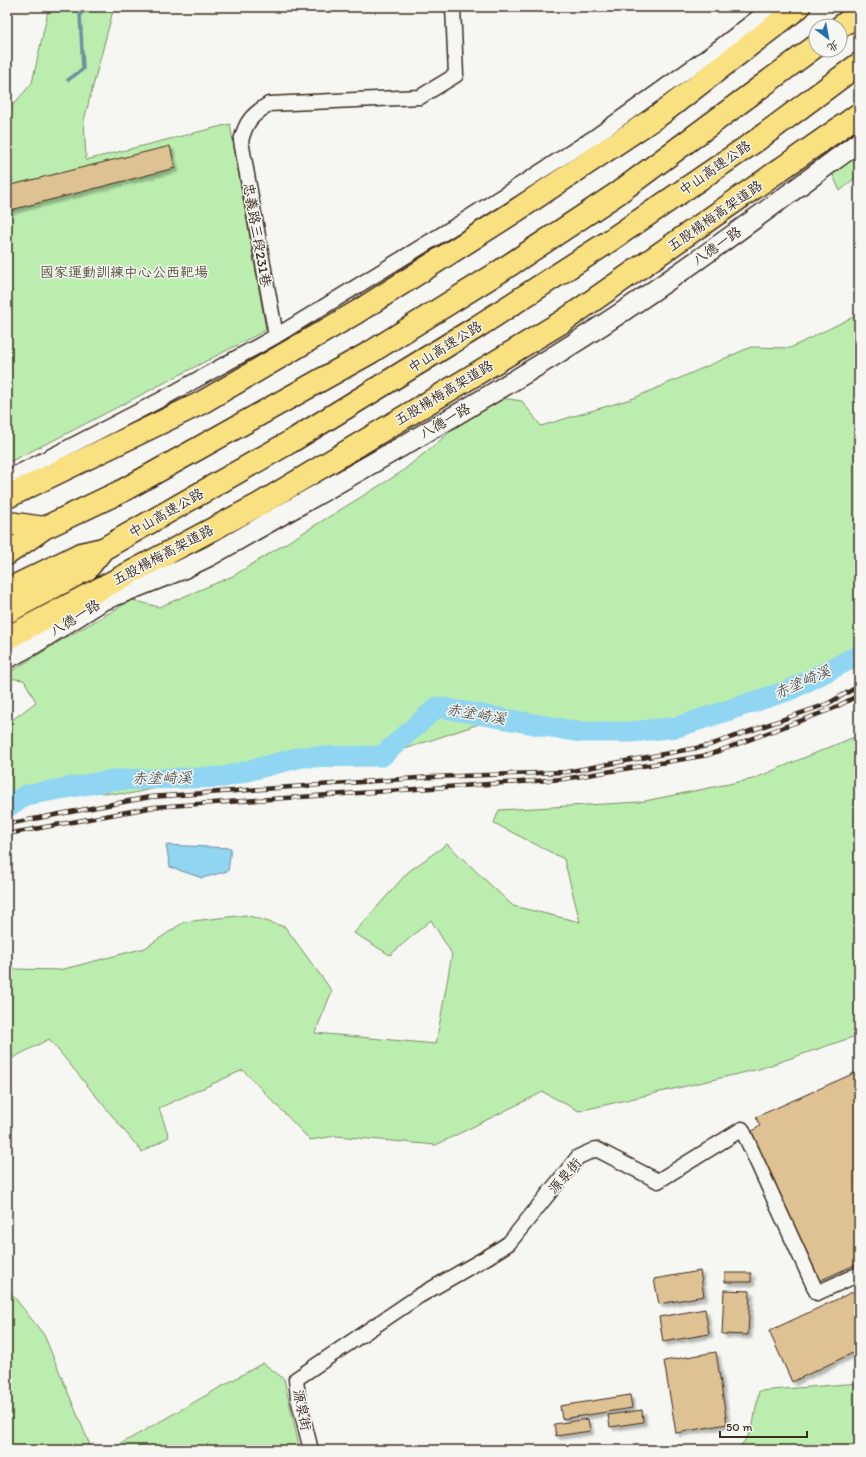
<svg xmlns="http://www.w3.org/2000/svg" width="866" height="1457" font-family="Itim,'LXGW WenKai TC',sans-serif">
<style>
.green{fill:#bbeeae;stroke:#7b8c66}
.water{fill:#90d5f2;stroke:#6e919d}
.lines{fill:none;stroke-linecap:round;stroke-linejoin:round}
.stream{stroke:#6e919d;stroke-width:3.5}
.river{stroke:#90d5f2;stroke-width:21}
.building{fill:#dfc293;stroke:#3b2a1e;filter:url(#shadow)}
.street-casing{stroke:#3b2a1e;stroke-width:17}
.secondary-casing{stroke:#3b2a1e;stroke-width:22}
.highway-casing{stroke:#3b2a1e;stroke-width:25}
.street{stroke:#f6f6f2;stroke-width:14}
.secondary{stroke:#f6f6f2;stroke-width:19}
.highway{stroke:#f9e181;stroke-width:22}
.rail-casing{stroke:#3b2a1e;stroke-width:4.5}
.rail{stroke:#f6f6f2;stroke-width:3;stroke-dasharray:9;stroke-linecap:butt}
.labels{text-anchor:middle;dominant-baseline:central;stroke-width:3;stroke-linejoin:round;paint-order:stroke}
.street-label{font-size:14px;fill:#3b2a1e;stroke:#f6f6f2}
.park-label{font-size:14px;fill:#55513b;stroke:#f6f6f2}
.water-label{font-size:15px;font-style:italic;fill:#505553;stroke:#f6f6f2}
</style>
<defs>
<filter id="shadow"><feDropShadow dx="3.5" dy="3.5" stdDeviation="1" flood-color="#0004"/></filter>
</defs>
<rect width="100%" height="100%" fill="#f6f6f2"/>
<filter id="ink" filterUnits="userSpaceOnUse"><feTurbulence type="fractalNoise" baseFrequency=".025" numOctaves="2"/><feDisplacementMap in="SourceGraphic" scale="8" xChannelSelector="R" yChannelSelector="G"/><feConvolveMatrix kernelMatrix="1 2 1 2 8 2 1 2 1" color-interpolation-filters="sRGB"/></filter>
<g filter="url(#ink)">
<path class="green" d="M 49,7 L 114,7 L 84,120 L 86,160 L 230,124 L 266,330 L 60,437 L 7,463 L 7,180 L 13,179 L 7,180 L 7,112 L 32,83 Z
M 859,150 L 859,190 L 856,177 L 840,191 L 831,171 Z
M 859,314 L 859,649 L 779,688 L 638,733 L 488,721 L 399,751 L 234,771 L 129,794 L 29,789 L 7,806 L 7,724 L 36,702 L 24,680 L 7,678 L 7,674 L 62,640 L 132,600 L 159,607 L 233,576 L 400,473 L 476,411 L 501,398 L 522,401 L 541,426 L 634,398 L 751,347 L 790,348 Z
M 859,735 L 859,1035 L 759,1069 L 579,1111 L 543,1092 L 436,1145 L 336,1136 L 310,1140 L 243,1070 L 159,1108 L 169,1137 L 142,1152 L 49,1039 L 7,1061 L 7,961 L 13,969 L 60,970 L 145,948 L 184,922 L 246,915 L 285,927 L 332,991 L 315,1033 L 436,1044 L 452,954 L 431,920 L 390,955 L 354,933 L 408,872 L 447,844 L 513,906 L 580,922 L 564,859 L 494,823 L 499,810 L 640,802 L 753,779 Z
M 7,1288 L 44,1335 L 92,1450 L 7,1450 Z
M 263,1363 L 284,1379 L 300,1450 L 110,1450 Z
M 859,1383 L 859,1450 L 738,1450 L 752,1430 L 759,1391 Z"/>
<path class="water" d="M 166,845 L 231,848 L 228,871 L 202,878 L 170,867 Z"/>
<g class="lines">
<path class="stream" d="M 68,80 L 83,69 L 80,14 L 90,7"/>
<path class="river" d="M 7,807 L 26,795 L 113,780 L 224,777 L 301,757 L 382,756 L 437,707 L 580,732 L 631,732 L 677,727 L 790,690 L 859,655"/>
</g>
<path class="building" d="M 170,146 L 175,168 L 7,211 L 7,186 Z
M 859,1071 L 859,1263 L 819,1281 L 751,1132 L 760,1126 L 756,1117 Z
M 700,1271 L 704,1296 L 659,1304 L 654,1279 Z
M 725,1273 L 751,1273 L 751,1282 L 725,1282 Z
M 859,1289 L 859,1350 L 792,1382 L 769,1331 Z
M 724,1290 L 750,1291 L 748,1335 L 722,1334 Z
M 705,1309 L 709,1334 L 663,1342 L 659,1317 Z
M 716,1352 L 727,1424 L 676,1433 L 664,1361 Z
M 630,1395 L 632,1408 L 562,1419 L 560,1406 Z
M 642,1410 L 643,1422 L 610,1427 L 608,1415 Z
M 588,1419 L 590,1431 L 556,1436 L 554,1424 Z"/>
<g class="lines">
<g class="street-casing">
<path id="street" d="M 276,336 L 241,141 C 246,121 252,115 269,104 L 420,97 L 456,75 L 453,7
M 7,478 L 65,449 L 162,399 L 276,336 L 460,223 L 593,138 L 709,55 L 771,7
M 311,1450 L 298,1398 L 296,1379 L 419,1296 L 489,1256 L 509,1243 L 578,1157 L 596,1149 L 658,1181 L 742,1129 L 817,1293 L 859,1274"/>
</g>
<g class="secondary-casing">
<path id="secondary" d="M 7,659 L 34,644 L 102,601 L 181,570 L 210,556 C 342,480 476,407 604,324 C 691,267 775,204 859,142"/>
</g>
<g class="highway-casing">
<path id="highway" d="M 840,27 L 859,13
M 7,497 L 201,403 L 357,312 L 511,214 L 662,113 L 799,7
M 7,524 L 9,523 L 44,528
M 7,554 L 44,528 L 122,491 L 371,352 L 499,272 L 618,193 L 816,46
M 7,590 L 81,554 L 103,549 L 290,442 L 477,327 L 605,244 L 757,140 L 859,64
M 7,612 L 87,569 L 103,549
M 7,638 L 260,504 L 562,322 L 844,125 L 859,114"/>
</g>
<use href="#street" class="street"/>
<use href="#secondary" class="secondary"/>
<use href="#highway" class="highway"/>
<g class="rail-casing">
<path id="rail" d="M 7,824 L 150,797 L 432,777 L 566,772 L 707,746 L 827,704 L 859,686
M 7,834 L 154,807 L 564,779 L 708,755 L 832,709 L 859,695"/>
</g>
<use href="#rail" class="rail"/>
</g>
</g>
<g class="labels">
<g class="street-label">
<text transform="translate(715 168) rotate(-35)">中山高速公路</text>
<text transform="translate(715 216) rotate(-35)">五股楊梅高架道路</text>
<text transform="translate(257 235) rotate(80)">忠義路三段231巷</text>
<text transform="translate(717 246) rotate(-35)">八德一路</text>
<text transform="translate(445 347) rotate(-32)">中山高速公路</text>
<text transform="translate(444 393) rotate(-31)">五股楊梅高架道路</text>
<text transform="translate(445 421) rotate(-30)">八德一路</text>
<text transform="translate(166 513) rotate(-30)">中山高速公路</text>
<text transform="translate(163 555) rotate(-28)">五股楊梅高架道路</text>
<text transform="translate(75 618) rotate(-32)">八德一路</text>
<text transform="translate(565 1176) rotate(-49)">源泉街</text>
<text transform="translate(302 1410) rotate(78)">源泉街</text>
</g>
<g class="park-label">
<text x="124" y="272">國家運動訓練中心公西靶場</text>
</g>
<g class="water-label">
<text transform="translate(802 682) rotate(-24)">赤塗崎溪</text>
<text transform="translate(476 714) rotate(10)">赤塗崎溪</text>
<text transform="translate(162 778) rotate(-1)">赤塗崎溪</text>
</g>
</g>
<rect width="866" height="1457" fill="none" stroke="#f6f6f2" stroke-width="24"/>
<rect x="12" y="12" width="842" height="1433" fill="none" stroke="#3b2a1e" stroke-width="1.5" filter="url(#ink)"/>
<g transform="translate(828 38) rotate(148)"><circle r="19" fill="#f6f6f2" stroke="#aba49d"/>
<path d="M0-3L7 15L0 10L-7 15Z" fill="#1f6fb2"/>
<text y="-6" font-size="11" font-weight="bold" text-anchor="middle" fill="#3b2a1e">北</text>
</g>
<path d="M720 1431v6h87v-6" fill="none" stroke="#3b2a1e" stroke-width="2"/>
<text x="726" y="1431" font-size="12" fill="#3b2a1e" stroke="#f6f6f2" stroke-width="3" paint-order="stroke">50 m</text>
</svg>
